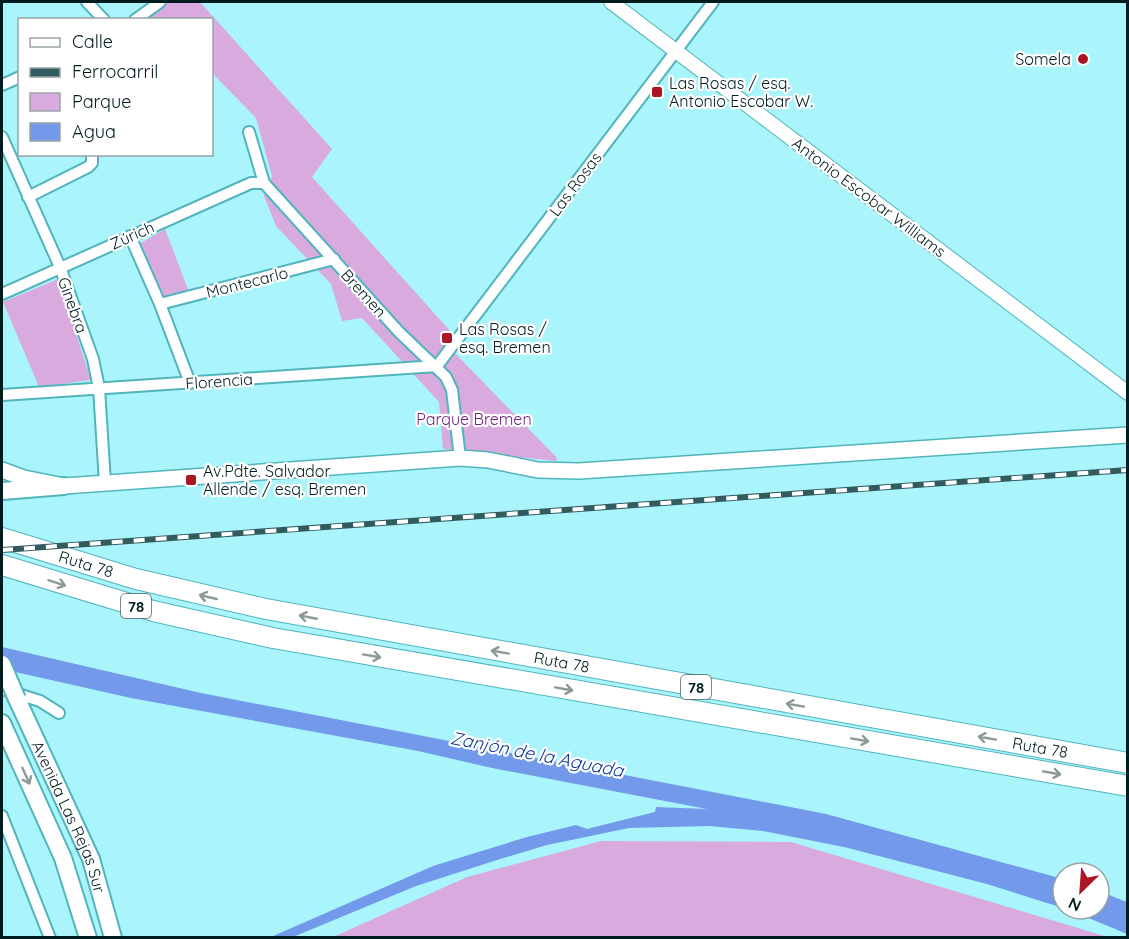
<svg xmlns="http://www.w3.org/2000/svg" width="1129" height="939" font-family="Quicksand,sans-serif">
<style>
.green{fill:#d9aadd}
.water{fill:#7299ea}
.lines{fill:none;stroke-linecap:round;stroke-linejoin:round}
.minor-casing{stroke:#51b4bd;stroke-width:14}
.tertiary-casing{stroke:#51b4bd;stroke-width:16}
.secondary-casing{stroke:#51b4bd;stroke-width:18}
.primary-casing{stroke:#51b4bd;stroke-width:20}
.motorway-casing{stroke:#51b4bd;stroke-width:22}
.minor{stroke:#fff;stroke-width:10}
.tertiary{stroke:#fff;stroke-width:14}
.secondary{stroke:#fff;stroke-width:15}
.primary{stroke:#fff;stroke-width:16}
.motorway{stroke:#fff;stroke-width:20}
.rail-casing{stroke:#325b60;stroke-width:6}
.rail{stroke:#fff;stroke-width:4;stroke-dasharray:11;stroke-linecap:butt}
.primary-bridge-casing{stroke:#51b4bd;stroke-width:20;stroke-linecap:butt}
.primary-bridge{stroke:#fff;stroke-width:16}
.oneway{stroke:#8c999a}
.poi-dot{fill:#ab1624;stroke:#fff;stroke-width:2}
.labels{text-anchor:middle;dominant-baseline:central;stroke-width:4.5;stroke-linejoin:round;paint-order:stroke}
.shield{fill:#fff;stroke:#4c6062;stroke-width:1.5}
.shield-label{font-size:15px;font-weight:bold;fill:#001c1f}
.poi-label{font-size:16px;fill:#001c1f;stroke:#fff;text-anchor:start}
.street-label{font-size:16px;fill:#001c1f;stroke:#fff}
.park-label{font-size:16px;fill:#73227b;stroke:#fff}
.water-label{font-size:18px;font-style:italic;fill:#133894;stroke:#fff}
</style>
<rect width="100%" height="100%" fill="#aaf5fc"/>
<path class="green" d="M 169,2 L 200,2 L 332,149 L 312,177 L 460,342 L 453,351 L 557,458 L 556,461 L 443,449 L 439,402 L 362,318 L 342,321 L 331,284 L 276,226 L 264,196 L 272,176 L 256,118 L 212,73 L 212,20 L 147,18 Z
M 165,229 L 189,292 L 162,300 L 141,243 Z
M 58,279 L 91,380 L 39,387 L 3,302 Z
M 601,841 L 791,842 L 1108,937 L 333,937 L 467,877 Z"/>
<path class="water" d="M 2,647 L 201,693 L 826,814 L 1063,879 L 1063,908 L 987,884 L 844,847 L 763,831 L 709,826 L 629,828 L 547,845 L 497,860 L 416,886 L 293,937 L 271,937 L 433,866 L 527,837 L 576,825 L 587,829 L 655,812 L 656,807 L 707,809 L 492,768 L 418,751 L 131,698 L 2,669 Z
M 1099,891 L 1127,902 L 1127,934 L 1067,909 L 1099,909 Z"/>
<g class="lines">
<g class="minor-casing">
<path id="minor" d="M 87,2 L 104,20
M 135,20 L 160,2
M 2,85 L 20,77
M 249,132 L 264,183 L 399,332 L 446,377 L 452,390 L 460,458
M 2,137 L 60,267 L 93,359 L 99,388 L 105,483
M 28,197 L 88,167 L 92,163 L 92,154
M 130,236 L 160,304 L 190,383
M 2,294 L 251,183 L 264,183
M 160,304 L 334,259
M 437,366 L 713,2
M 2,395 L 437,366
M 2,689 L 40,701 L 59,713
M 2,816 L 50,938"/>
</g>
<g class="tertiary-casing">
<path id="tertiary" d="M 611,2 L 1128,393"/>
</g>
<g class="secondary-casing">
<path id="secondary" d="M 2,470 L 24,478 L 64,486 L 460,458 L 488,460 L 538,470 L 579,471 L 1128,435"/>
</g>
<g class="primary-casing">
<g id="primary">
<path d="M 2,491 L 64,486"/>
<path id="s1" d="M 17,699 L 91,859 L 113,938"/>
<path d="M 2,723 L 63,858 L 88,938"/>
</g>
</g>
<g class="motorway-casing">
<g id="motorway">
<path id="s2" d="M 2,538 L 136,579 L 266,609 L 1128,763"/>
<path d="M 2,565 L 153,611 L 273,638 L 1128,786"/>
</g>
</g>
<use href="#minor" class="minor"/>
<use href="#tertiary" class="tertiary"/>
<use href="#secondary" class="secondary"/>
<use href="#primary" class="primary"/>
<use href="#motorway" class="motorway"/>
<g class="rail-casing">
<path id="rail" d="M 2,550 L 1128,470"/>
</g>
<use href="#rail" class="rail"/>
<g class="primary-bridge-casing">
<path id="primary-bridge" d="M 2,664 L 17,699"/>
</g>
<use href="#primary-bridge" class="primary-bridge"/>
</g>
<defs><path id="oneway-shaft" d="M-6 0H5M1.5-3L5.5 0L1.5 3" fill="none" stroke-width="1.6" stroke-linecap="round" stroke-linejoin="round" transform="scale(1.5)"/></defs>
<g class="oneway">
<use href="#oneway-shaft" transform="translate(57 583) rotate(18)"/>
<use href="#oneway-shaft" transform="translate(208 597) rotate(-167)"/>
<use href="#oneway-shaft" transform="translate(308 617) rotate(-169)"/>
<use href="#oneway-shaft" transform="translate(500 652) rotate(-170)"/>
<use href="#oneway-shaft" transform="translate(372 656) rotate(10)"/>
<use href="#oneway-shaft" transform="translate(564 689) rotate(10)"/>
<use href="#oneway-shaft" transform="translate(795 705) rotate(-170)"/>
<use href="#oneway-shaft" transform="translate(987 738) rotate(-170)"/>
<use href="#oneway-shaft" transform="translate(860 740) rotate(10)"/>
<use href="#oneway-shaft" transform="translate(1052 773) rotate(10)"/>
<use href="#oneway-shaft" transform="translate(26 776) rotate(66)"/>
</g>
<g class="poi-dot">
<circle cx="1083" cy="59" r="6"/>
<rect x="651" y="86" width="12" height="12" rx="3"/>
<rect x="441" y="332" width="12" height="12" rx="3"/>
<rect x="185" y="474" width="12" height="12" rx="3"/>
</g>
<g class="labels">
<g class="shield">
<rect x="121" y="594" width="30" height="24" rx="4.5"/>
<rect x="681" y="675" width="30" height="24" rx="4.5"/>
</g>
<g class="shield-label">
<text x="136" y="606">78</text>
<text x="696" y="687">78</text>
</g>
<g class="poi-label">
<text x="1071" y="59" text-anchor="end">Somela</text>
<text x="669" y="83">Las Rosas / esq.<tspan x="669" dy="18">Antonio Escobar W.</tspan></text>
<text x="459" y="329">Las Rosas /<tspan x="459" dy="18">esq. Bremen</tspan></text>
<text x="203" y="471">Av.Pdte. Salvador<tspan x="203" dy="18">Allende / esq. Bremen</tspan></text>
</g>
<g class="street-label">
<text transform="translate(575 184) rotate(-53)">Las Rosas</text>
<text transform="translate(869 197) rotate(37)">Antonio Escobar Williams</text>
<text transform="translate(132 235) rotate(-24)">Zúrich</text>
<text transform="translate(247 282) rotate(-14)">Montecarlo</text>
<text transform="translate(364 293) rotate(48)">Bremen</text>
<text transform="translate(73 305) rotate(70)">Ginebra</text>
<text transform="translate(219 381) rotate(-4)">Florencia</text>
<text stroke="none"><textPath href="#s2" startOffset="88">Ruta 78</textPath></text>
<text stroke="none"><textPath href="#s2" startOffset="574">Ruta 78</textPath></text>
<text stroke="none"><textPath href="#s2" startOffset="1060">Ruta 78</textPath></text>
<text stroke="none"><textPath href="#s1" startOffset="129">Avenida Las Rejas Sur</textPath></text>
</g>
<g class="park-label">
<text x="474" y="419">Parque Bremen</text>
</g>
<g class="water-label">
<text transform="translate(537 754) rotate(11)">Zanjón de la Aguada</text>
</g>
</g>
<rect width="1129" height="939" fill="none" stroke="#001c1f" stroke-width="6"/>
<rect x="18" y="18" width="195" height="138" fill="#ffffff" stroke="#99a4a5" stroke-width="1.5"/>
<rect x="30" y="38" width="30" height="9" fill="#ffffff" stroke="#99a4a5" stroke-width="1.5"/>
<text x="72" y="48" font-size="18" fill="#001c1f">Calle</text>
<rect x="30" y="68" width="30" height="9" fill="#325b60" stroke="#99a4a5" stroke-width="1.5"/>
<text x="72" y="78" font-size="18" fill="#001c1f">Ferrocarril</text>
<rect x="30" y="93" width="30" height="18" fill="#d9aadd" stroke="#99a4a5" stroke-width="1.5"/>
<text x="72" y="108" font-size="18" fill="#001c1f">Parque</text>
<rect x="30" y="123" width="30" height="18" fill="#7299ea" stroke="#99a4a5" stroke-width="1.5"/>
<text x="72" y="138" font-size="18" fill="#001c1f">Agua</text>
<g transform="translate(1081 891) rotate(205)"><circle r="28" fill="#ffffff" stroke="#99a4a5" stroke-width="1.5"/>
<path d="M0-4.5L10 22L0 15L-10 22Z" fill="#ab1624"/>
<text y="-9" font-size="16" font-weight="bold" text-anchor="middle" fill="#001c1f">N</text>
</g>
</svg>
